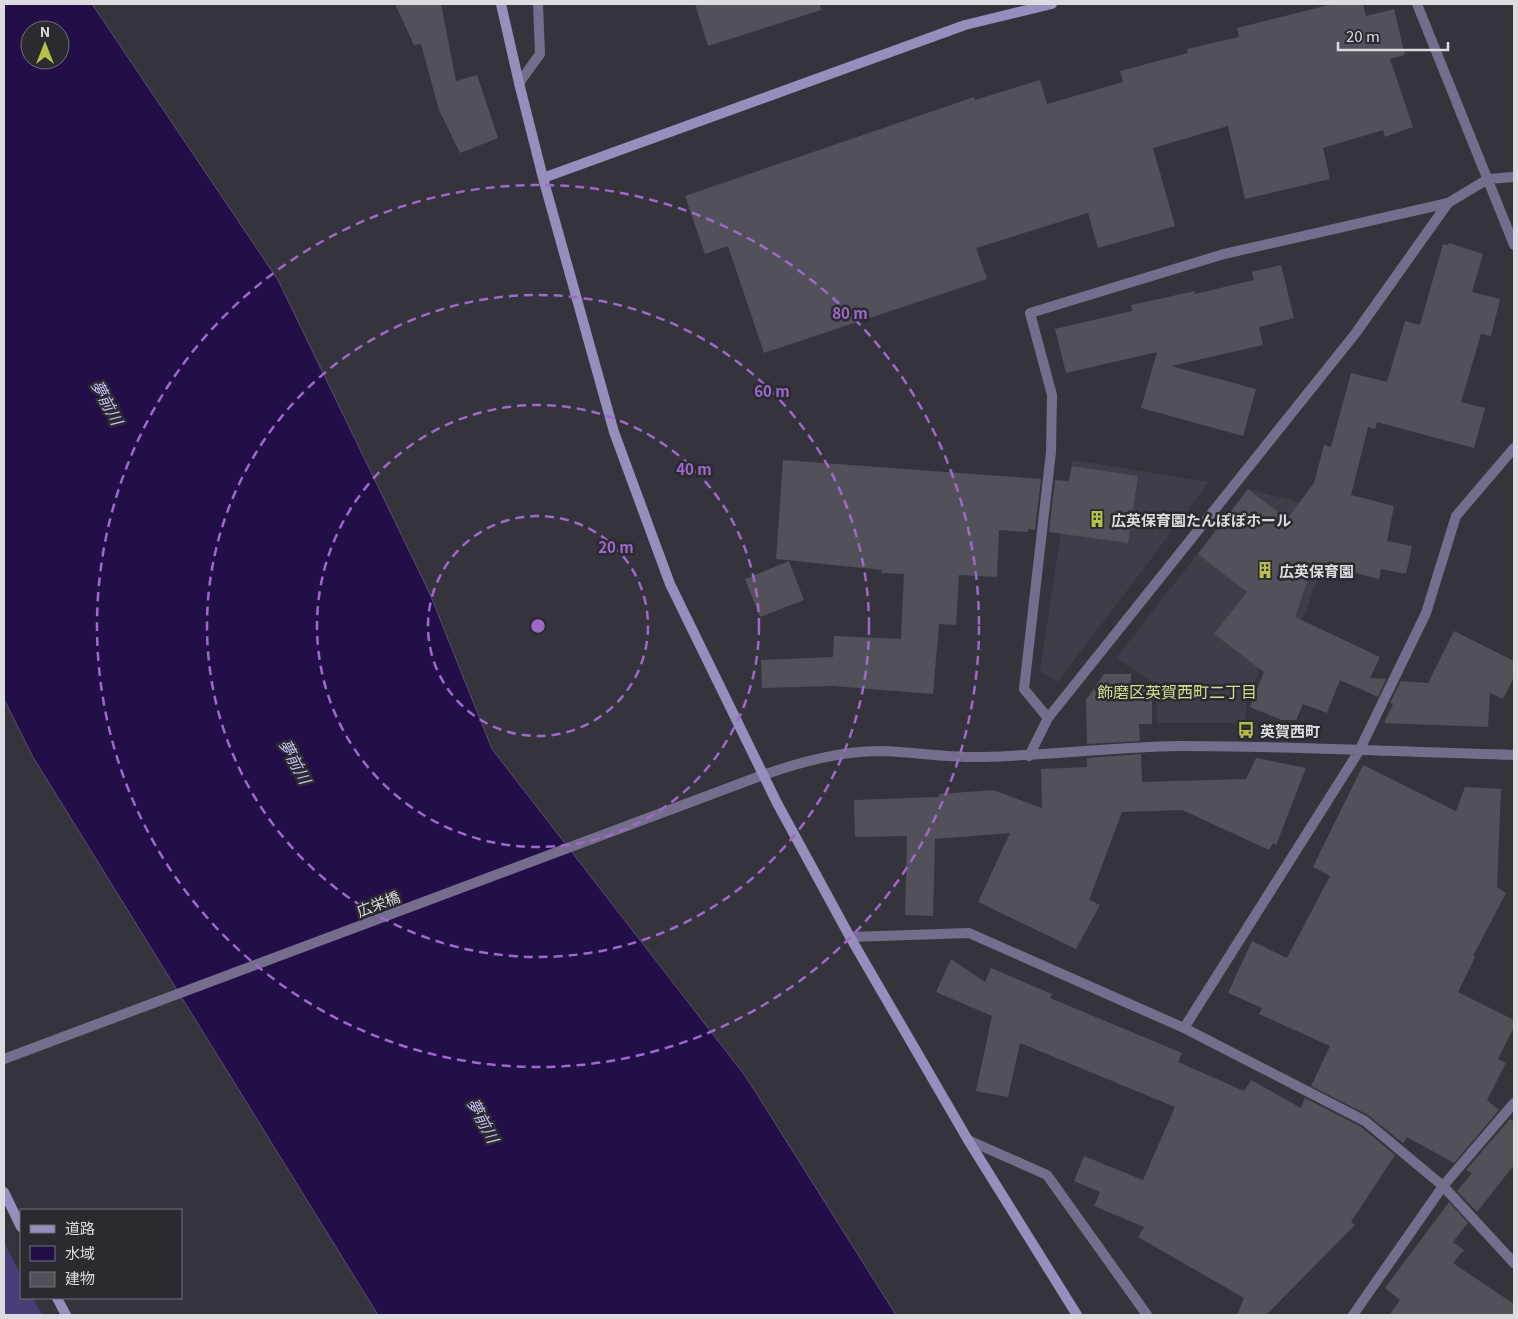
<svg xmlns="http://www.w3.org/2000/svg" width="1518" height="1319" font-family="Georgia,'Noto Sans JP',serif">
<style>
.built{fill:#3f3d4a}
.green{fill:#4a3c77}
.water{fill:#220f48;stroke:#5a4c76;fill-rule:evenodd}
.building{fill:#525159}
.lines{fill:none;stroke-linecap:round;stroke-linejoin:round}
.street{stroke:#746e8c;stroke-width:10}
.secondary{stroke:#968ebc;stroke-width:10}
.ring{fill:none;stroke:#9d69cb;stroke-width:2.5;stroke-dasharray:9 6}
.labels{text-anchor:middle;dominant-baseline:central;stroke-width:5;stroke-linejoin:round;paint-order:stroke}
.poi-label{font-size:15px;font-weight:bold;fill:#dbdbe0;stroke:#2b2a31;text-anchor:start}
.street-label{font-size:15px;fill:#dbdbe0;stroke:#2b2a31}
.water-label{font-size:16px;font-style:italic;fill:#c6bcf3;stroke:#2b2a31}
.neighbourhood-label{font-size:16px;fill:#d4dc8e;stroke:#2b2a31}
.centre{fill:#9d69cb;stroke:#2b2a31;stroke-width:2.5}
.ring-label{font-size:15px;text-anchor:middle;font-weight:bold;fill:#9d69cb;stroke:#2b2a31;stroke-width:5;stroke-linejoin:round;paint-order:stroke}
</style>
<rect width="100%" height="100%" fill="#35343c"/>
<path class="built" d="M 1072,460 L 1209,482 L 1058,682 L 1040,671 Z
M 1248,489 L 1340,513 L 1305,615 L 1264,660 L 1247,700 L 1245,723 L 1157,723 L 1156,685 L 1116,658 Z"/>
<path class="green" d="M 4,1242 L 21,1275 L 21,1298 L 33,1298 L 42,1315 L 4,1315 Z"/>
<path class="water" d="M 4,4 L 92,4 L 278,280 L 430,594 L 492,749 L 746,1077 L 896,1315 L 378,1315 L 33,757 L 4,699 ZM 30,30 L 60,30 L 60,60 L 30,60 Z"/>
<path class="building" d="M 395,4 L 441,4 L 456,81 L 477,75 L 498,138 L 460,153 L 439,110 L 421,44 L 414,45 Z
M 695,4 L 820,4 L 821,10 L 708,46 Z
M 1333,4 L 1363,4 L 1366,16 L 1394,9 L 1405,55 L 1390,59 L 1413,127 L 1385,137 L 1383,130 L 1323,148 L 1330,179 L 1245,199 L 1228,126 L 1153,148 L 1175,226 L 1098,248 L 1088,213 L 976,248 L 987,279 L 764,353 L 728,246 L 705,254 L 685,196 L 974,97 L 975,100 L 1040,80 L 1047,104 L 1123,82 L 1120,71 L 1188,53 L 1187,49 L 1239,37 L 1237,28 Z
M 1449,243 L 1483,254 L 1472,292 L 1500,299 L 1491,336 L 1481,334 L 1461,402 L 1485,408 L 1474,448 L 1377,422 L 1375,429 L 1368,427 L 1351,495 L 1394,506 L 1387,541 L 1412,546 L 1406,574 L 1381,569 L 1379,579 L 1314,562 L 1295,617 L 1380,657 L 1370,678 L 1386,679 L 1378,697 L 1340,680 L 1327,713 L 1303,704 L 1296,720 L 1282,720 L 1250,707 L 1264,672 L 1214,634 L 1247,592 L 1198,554 L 1248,489 L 1287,519 L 1314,483 L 1324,445 L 1331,447 L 1351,373 L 1387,382 L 1405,321 L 1420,325 L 1443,244 L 1448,245 Z
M 1281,265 L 1294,318 L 1259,327 L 1263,345 L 1171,366 L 1256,389 L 1243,436 L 1141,408 L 1157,352 L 1066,373 L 1055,329 L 1132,311 L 1131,305 L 1195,291 L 1195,294 L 1254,280 L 1252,272 Z
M 783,460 L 1041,479 L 1035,530 L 1028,529 L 1028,532 L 999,530 L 997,577 L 959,575 L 956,625 L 939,624 L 933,694 L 833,686 L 762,688 L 761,660 L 833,657 L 834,636 L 901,639 L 904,574 L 881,573 L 882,570 L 776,559 Z
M 1072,466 L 1138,476 L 1128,543 L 1049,532 L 1055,480 L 1069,481 Z
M 789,561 L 804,600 L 760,617 L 745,579 Z
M 1454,631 L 1514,661 L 1514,677 L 1503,699 L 1490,693 L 1488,727 L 1384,723 L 1393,704 L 1390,703 L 1401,681 L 1428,683 Z
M 1104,674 L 1131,674 L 1131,690 L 1152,689 L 1152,724 L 1139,724 L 1140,741 L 1087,744 L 1086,700 Z
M 1141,754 L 1142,782 L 1246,779 L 1256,758 L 1306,768 L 1276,845 L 1273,843 L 1269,850 L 1182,810 L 1122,812 L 1089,900 L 1100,905 L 1076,949 L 978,902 L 1010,833 L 935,839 L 933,916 L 905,915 L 907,836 L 855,837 L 854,800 L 939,797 L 939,794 L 993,790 L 1042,808 L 1041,769 L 1087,767 L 1087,758 Z
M 1363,765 L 1456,811 L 1465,787 L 1501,789 L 1497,887 L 1506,893 L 1473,956 L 1475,957 L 1458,992 L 1514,1020 L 1514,1027 L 1498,1059 L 1506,1063 L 1487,1100 L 1499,1110 L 1454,1163 L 1407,1137 L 1403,1143 L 1368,1115 L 1311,1086 L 1330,1046 L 1259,1014 L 1262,1008 L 1228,993 L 1252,941 L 1287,958 L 1330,876 L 1313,867 Z
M 951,959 L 985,982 L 991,968 L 1052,994 L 1050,998 L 1182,1053 L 1178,1062 L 1244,1091 L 1251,1080 L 1301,1108 L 1305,1098 L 1361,1127 L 1395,1155 L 1351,1222 L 1355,1225 L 1266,1315 L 1237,1315 L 1244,1298 L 1138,1237 L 1144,1227 L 1094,1206 L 1100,1192 L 1074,1181 L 1084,1156 L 1143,1180 L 1175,1107 L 1020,1043 L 1008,1097 L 976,1091 L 992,1016 L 936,992 Z
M 1510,1119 L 1514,1122 L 1514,1165 L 1477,1212 L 1457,1191 L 1472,1173 L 1466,1170 Z
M 1449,1202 L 1468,1223 L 1453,1242 L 1464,1250 L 1453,1263 L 1514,1304 L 1514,1315 L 1389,1315 L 1400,1300 L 1385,1288 Z"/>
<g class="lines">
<path class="street" d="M 1417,4 L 1514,245
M 519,83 L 540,54 L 538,4
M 1048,718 L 1024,689 L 1051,452 L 1052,395 L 1030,313 L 1224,254 L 1448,203 L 1488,179 L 1514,177
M 1029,756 L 1048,718 L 1355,334 L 1448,203
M 850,937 L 969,933 L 1184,1028 L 1365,1121 L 1443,1186 L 1514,1263
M 1184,1028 L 1359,751 L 1426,613 L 1456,516 L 1514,448
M 4,1059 L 763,775 C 801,762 840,751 881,751 C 915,752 949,758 984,757 C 1049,755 1115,747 1180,746 C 1292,746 1403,752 1514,755
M 968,1140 L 1047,1175 L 1147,1315
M 1353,1315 L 1443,1186 L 1514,1103"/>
<path class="secondary" d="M 501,4 L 519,83 L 543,178 L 614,432 L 670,584 L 777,803 L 850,937 L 968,1140 L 1077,1315
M 543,178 L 965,25 L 1052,4
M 4,1192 L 21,1227
M 57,1298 L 66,1315"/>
</g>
<g class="ring">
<circle cx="538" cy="626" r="110"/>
<circle cx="538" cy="626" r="221"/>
<circle cx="538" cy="626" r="331"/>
<circle cx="538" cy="626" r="441"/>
</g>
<defs>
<g id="building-bare" transform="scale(1.35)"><path d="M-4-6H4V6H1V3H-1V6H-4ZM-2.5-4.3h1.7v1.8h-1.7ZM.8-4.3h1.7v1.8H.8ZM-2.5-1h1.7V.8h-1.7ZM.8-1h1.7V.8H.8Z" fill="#b8c147" stroke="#2b2a31" stroke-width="2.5" paint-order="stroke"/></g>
<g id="bus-bare" transform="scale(1.35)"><path d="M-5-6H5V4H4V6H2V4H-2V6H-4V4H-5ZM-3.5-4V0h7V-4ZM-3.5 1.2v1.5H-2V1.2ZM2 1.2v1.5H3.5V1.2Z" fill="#b8c147" stroke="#2b2a31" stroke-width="2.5" paint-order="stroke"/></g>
</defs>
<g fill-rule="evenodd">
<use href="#building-bare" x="1097" y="519"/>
<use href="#building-bare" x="1265" y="570"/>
<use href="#bus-bare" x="1246" y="730"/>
</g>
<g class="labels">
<g class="poi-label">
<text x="1111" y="519">広英保育園たんぽぽホール</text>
<text x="1279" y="570">広英保育園</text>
<text x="1260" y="730">英賀西町</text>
</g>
<g class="street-label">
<text transform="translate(378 903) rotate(-21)">広栄橋</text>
</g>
<g class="water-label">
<text transform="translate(108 402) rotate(62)">夢前川</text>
<text transform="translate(296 761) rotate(62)">夢前川</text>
<text transform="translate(484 1120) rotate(62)">夢前川</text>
</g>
<g class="neighbourhood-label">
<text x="1177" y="691">飾磨区英賀西町二丁目</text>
</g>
</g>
<circle cx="538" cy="626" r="8" class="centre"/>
<g class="ring-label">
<text x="850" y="319">80 m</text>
<text x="772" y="397">60 m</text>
<text x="694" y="475">40 m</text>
<text x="616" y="553">20 m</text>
</g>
<rect width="1518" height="1319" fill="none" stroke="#dbdbe0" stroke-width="10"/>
<rect x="20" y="1209" width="162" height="90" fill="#2b2a31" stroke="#717177"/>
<rect x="30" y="1225" width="25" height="8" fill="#968ebc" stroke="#717177"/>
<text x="65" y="1234" font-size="15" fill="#dbdbe0">道路</text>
<rect x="30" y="1246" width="25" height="15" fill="#220f48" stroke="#717177"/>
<text x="65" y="1259" font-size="15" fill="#dbdbe0">水域</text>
<rect x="30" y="1272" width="25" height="15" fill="#525159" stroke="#717177"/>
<text x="65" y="1284" font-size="15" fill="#dbdbe0">建物</text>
<g transform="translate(45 45)"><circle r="24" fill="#2b2a31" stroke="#717177"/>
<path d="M0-4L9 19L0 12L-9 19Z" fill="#b8c147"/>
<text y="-8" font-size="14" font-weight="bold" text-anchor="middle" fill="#dbdbe0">N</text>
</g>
<path d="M1338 42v8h110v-8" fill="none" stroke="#dbdbe0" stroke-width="2.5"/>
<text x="1346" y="42" font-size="15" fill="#dbdbe0" stroke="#2b2a31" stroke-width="4" paint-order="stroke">20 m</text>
</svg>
